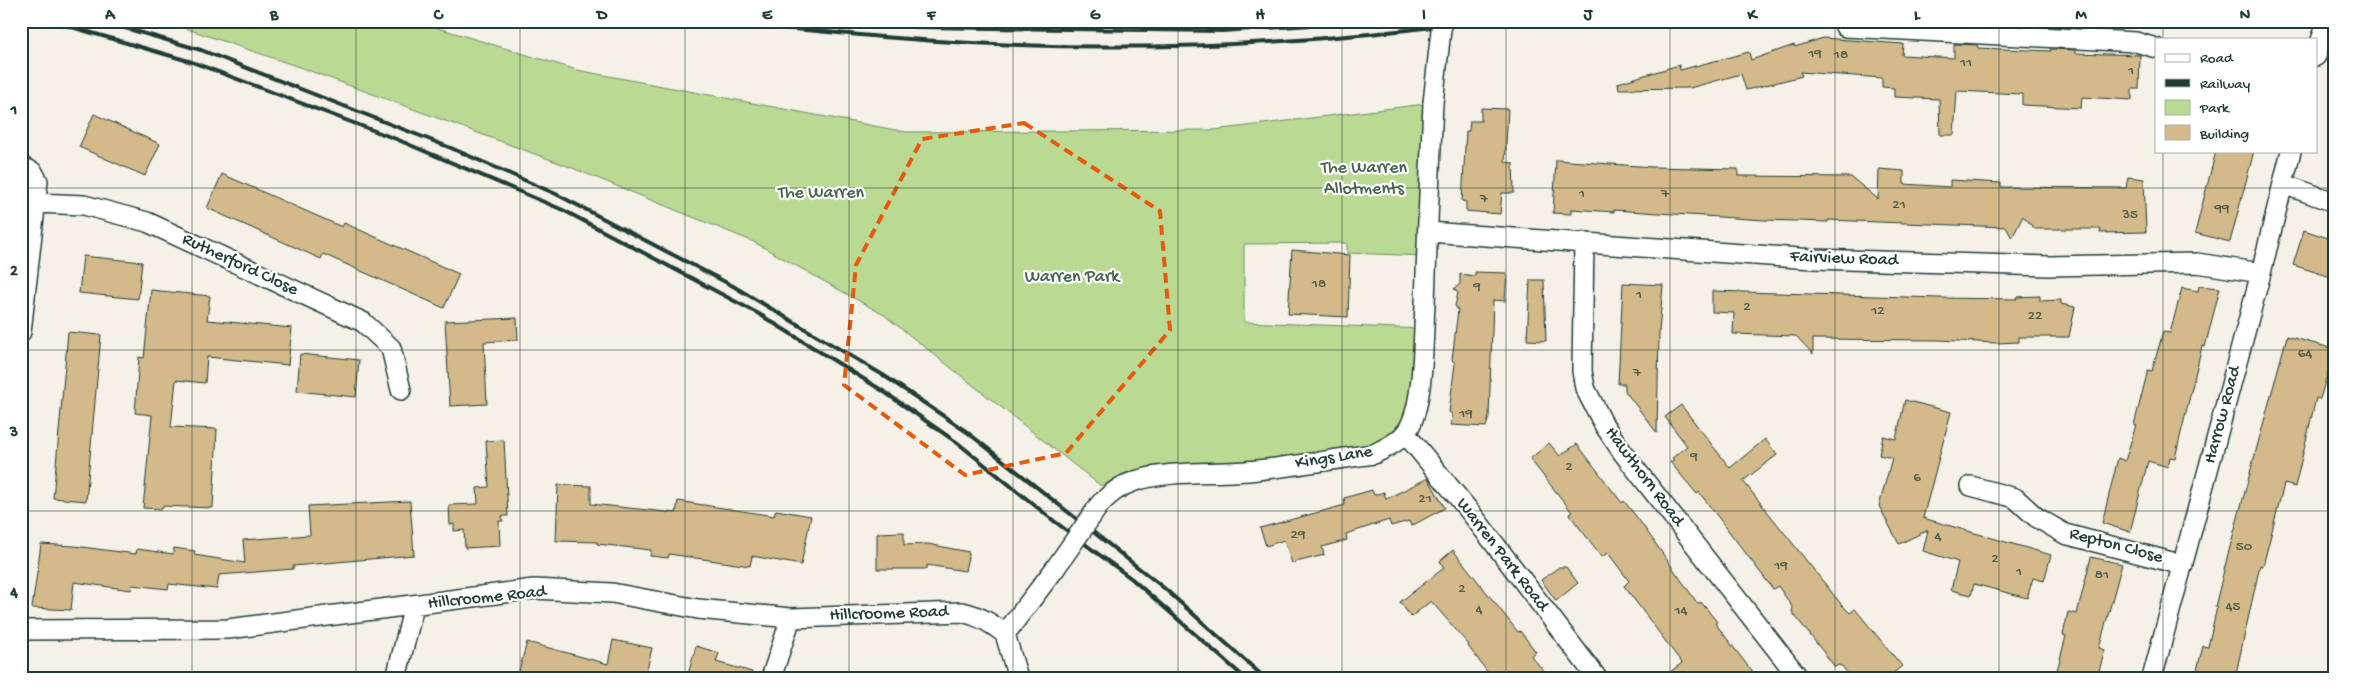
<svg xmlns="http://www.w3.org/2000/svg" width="2355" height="699" font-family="'Gochi Hand',sans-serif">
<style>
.green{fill:#bada93;stroke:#6c8c64}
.building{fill:#d4ba8a;stroke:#1f3d34}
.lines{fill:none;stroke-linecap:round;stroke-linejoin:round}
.street-casing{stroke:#1f3d34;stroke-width:22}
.street{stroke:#fff;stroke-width:19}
.rail{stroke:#1f3d34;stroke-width:4}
.street-bridge-casing{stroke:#1f3d34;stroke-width:22;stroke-linecap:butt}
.street-bridge{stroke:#fff;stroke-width:19}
.marked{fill:none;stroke:#e8590c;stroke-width:4;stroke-dasharray:10 6;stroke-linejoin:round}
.grid{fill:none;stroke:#1f3d34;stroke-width:1;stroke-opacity:0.55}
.labels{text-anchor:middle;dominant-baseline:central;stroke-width:4.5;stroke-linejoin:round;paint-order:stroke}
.number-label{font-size:15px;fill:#4c5c4a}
.park-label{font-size:18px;fill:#46644c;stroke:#fff}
.street-label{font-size:18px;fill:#1f3d34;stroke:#fff}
.neatline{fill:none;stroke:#1f3d34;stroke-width:2}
.grid-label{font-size:16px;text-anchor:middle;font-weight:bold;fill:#1f3d34}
</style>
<rect width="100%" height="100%" fill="#f6f1e8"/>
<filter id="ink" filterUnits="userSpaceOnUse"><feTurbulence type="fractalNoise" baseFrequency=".02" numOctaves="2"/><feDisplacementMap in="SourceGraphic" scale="10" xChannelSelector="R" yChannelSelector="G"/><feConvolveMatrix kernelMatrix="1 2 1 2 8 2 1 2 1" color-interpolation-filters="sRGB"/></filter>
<g filter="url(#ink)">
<path class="green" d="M 164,21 L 415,21 L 577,70 L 906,132 L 1214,130 L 1433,103 L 1427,256 L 1347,253 L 1347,243 L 1244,244 L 1244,322 L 1424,329 L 1414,405 L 1390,443 L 1255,468 L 1120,476 L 1101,486 L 884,315 L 754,242 L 570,167 L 302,68 Z"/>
<path class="building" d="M 2049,21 L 2075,21 L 2075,28 L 2049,26 Z
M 1823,38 L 1903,44 L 1902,55 L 1954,58 L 1954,44 L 1977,45 L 1978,48 L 2051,51 L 2050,49 L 2075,50 L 2075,53 L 2140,55 L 2139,89 L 2132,89 L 2132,100 L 2082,97 L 2081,108 L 2022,105 L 2022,94 L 1957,91 L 1954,135 L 1940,135 L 1939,99 L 1894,97 L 1894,88 L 1882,87 L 1882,78 L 1800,72 L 1802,76 L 1746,90 L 1741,74 L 1690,88 L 1619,89 L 1618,83 L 1679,65 L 1680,70 L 1749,52 L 1751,60 L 1794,45 L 1795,47 Z
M 1481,108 L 1508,109 L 1505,162 L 1513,163 L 1514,193 L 1502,193 L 1500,214 L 1466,211 L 1466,202 L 1462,201 L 1466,131 L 1469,131 L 1470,121 L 1481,121 Z
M 94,114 L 160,144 L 145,176 L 79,147 Z
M 2216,151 L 2254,151 L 2230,242 L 2195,233 Z
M 1556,160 L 1652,167 L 1738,169 L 1738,176 L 1851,177 L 1878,199 L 1879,169 L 1904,171 L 1904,184 L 1950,187 L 1950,180 L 2001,183 L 2001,187 L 2126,188 L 2128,177 L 2144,179 L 2146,232 L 2100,233 L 2101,229 L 2035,229 L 2023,216 L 2012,238 L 2006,227 L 1828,220 L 1828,222 L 1764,220 L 1614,210 L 1614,212 L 1571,209 L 1571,214 L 1553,213 Z
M 222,174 L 342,227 L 344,223 L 459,274 L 444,308 L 323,254 L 321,259 L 207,208 Z
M 2304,230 L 2334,240 L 2334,278 L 2293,265 Z
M 1292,250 L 1350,255 L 1348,317 L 1288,314 Z
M 83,256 L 142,262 L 138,299 L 79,293 Z
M 1475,272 L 1507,273 L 1505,301 L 1493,300 L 1489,417 L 1486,427 L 1451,425 L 1452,414 L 1449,412 L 1455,363 L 1452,360 L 1458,310 L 1455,306 L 1458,293 L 1454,289 L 1460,284 L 1460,274 L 1475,276 Z
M 1530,280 L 1544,280 L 1546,341 L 1527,340 Z
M 1623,283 L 1663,285 L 1659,332 L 1657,433 L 1625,391 L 1625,384 L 1618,384 Z
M 2199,286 L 2220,288 L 2205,347 L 2202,346 L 2175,458 L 2170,457 L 2168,467 L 2148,461 L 2130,532 L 2102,523 L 2118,458 L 2125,461 L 2136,425 L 2134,425 L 2148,370 L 2152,371 L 2163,332 L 2170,333 L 2182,288 L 2198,291 Z
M 151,290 L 210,296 L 207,320 L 292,328 L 288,365 L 207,357 L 205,383 L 176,380 L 171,427 L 217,429 L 213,508 L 162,506 L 162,509 L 143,508 L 152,415 L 135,413 L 139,357 L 144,358 Z
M 1712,291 L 1939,298 L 2017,299 L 2016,297 L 2040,296 L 2040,301 L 2061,300 L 2061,304 L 2075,307 L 2069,337 L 2019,337 L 2019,342 L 1996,343 L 1940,340 L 1813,339 L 1813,354 L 1796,336 L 1733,334 L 1734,313 L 1712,312 Z
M 517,318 L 518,340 L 484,342 L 487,404 L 450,406 L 445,321 Z
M 68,332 L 101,335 L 86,501 L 53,498 Z
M 2287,336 L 2334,349 L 2334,351 L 2320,399 L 2316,398 L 2295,487 L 2284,484 L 2263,566 L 2260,565 L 2235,678 L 2195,678 L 2203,646 L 2208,647 L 2217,607 L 2215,607 L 2227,558 Z
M 300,354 L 359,360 L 356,397 L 297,391 Z
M 1905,400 L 1951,412 L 1923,518 L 2051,555 L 2044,581 L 2033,578 L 2027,598 L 1974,584 L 1971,595 L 1951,590 L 1958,562 L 1923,551 L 1928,530 L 1899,544 L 1879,506 L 1892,458 L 1879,455 L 1883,436 L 1896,439 Z
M 1681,405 L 1730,468 L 1765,439 L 1777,455 L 1743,481 L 1841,604 L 1850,613 L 1855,609 L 1902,666 L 1887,678 L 1851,678 L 1842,666 L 1838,665 L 1835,667 L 1792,612 L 1793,608 L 1778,586 L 1773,589 L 1702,496 L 1699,492 L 1697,494 L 1670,462 L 1674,460 L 1672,458 L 1687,446 L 1665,417 Z
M 504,440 L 508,516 L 502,516 L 503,521 L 499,521 L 500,546 L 465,548 L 464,530 L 454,531 L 454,524 L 450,525 L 449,505 L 478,504 L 477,488 L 489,487 L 486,441 Z
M 1549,443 L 1560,456 L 1577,444 L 1622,503 L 1624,501 L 1639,520 L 1698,604 L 1701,602 L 1717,622 L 1715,623 L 1757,678 L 1662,678 L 1682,663 L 1624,586 L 1629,581 L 1608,553 L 1602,557 L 1569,514 L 1572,512 L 1530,459 Z
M 1428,478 L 1445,508 L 1411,526 L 1409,521 L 1391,526 L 1389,520 L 1346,534 L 1347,540 L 1322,547 L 1324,555 L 1292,563 L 1284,540 L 1266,546 L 1260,528 L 1345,505 L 1344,498 L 1372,490 L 1374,495 L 1384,492 L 1386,499 Z
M 558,485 L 591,486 L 591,504 L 676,513 L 678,501 L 774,516 L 776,510 L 811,516 L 801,565 L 752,556 L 750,566 L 669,554 L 668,558 L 650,556 L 651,550 L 597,544 L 597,542 L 556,541 Z
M 410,501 L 414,555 L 293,566 L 293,569 L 219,575 L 217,589 L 169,584 L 168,589 L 132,585 L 131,590 L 74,582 L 71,610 L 32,608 L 41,544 L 74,546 L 136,554 L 137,549 L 173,554 L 174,548 L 195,551 L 194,555 L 245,563 L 243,540 L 310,535 L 308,506 Z
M 904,532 L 904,545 L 928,544 L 969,552 L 965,571 L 927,565 L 927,569 L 877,569 L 877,533 Z
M 1453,550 L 1518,632 L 1520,631 L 1536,652 L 1531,656 L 1550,678 L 1492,678 L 1468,646 L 1469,645 L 1431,601 L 1411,617 L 1400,602 L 1444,568 L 1440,561 Z
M 2091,557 L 2122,564 L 2099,648 L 2105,650 L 2097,678 L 2055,678 L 2066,636 L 2063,635 L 2068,612 L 2077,614 Z
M 1559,567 L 1566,567 L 1578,583 L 1556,601 L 1541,580 Z
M 613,640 L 652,648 L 645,678 L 517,678 L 527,642 L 608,664 Z
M 696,646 L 719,653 L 716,662 L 752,672 L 751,678 L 687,678 Z"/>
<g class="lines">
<g class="street-casing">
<path id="street" d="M 1845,27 L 2136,42 L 2156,48
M 2316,56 L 2327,21
M 21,166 L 33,172 L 38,181 L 21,332
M 2283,184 L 2334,202
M 35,203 L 84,205 L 147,222 L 363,322 L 391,348 L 401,390
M 1428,232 L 1813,259 L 2049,266 L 2197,263 L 2261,273
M 1584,242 L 1582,371 L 1585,388 L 1604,425 L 1623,453 L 1799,678
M 1405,433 L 1471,513 L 1597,678
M 1971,486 L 2015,498 L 2036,517 L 2065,534 L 2183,565
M 1100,504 C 1111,493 1120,486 1135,481 C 1173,469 1217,475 1257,470 C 1296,466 1335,459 1374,454 C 1388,447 1403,440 1410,426 C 1424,399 1423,337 1425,305 C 1427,238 1430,170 1433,103
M 21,630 L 228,629 L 534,589 L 612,593 L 698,609 L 791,618 L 962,612 C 980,616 991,623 1005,634
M 1005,634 L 1054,570
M 1005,634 L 1018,678
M 396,678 L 414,606
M 771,678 L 791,618
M 2152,678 L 2261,273 L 2291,151"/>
</g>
<use href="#street" class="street"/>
<path class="rail" d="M 51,21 L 192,62 L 396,139 L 563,210 L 759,314 L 883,391 L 959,444 L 1054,521 L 1132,579 L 1245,678
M 101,21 L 201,50 L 451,148 L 556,194 L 733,286 L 883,375 L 967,432 L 1164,588 L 1265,678
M 721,21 C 760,27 799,29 838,33 C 1051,54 1266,51 1478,21
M 852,21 L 920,27 L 1222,31 L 1371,21"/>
<g class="street-bridge-casing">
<path id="street-bridge" d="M 1433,103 L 1442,21
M 1054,570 L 1100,504"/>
</g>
<use href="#street-bridge" class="street-bridge"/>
</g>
</g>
<path class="marked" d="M 1024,123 L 1160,211 L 1170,330 L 1066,453 L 965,475 L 844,385 L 856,265 L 922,139 Z"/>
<path class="grid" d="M 192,21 L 192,678M 356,21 L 356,678M 520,21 L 520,678M 685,21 L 685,678M 849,21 L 849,678M 1013,21 L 1013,678M 1178,21 L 1178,678M 1342,21 L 1342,678M 1506,21 L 1506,678M 1670,21 L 1670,678M 1835,21 L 1835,678M 1999,21 L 1999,678M 2163,21 L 2163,39M 2163,151 L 2163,678M 21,188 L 2334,188M 21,350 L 2334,350M 21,511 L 2334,511"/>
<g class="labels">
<g class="number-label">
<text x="1815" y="54">19</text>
<text x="1841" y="55">18</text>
<text x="1966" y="63">11</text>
<text x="2131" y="71">1</text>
<text x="1582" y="194">1</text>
<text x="1665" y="194">7</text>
<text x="1484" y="199">7</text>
<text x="1899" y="205">21</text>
<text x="2222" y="209">99</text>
<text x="2130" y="215">35</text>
<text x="1319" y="284">18</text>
<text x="1477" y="287">9</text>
<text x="1639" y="295">1</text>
<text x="1747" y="307">2</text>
<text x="1878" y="311">12</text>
<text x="2035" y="316">22</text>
<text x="2305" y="354">64</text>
<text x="1637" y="373">7</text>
<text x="1466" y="414">19</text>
<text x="1694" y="457">9</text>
<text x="1569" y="467">2</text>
<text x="1917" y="478">6</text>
<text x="1425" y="499">21</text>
<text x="1298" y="535">29</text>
<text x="1938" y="537">4</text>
<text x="2244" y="547">50</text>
<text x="1995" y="559">2</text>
<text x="1781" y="566">19</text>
<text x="2019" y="572">1</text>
<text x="2102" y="575">81</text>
<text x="1462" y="589">2</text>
<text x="2233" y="607">45</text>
<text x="1479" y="610">4</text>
<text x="1681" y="611">14</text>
</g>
<g class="park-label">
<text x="1364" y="168">The Warren<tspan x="1364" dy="21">Allotments</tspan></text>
<text x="821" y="193">The Warren</text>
<text x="1072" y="277">Warren Park</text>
</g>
<g class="street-label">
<text transform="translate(1844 259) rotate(2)">Fairview Road</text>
<text transform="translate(240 265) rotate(25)">Rutherford Close</text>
<text transform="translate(2223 415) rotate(-75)">Harrow Road</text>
<text transform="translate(1334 458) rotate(-9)">Kings Lane</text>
<text transform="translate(1644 477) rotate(53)">Hawthorn Road</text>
<text transform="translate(2116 546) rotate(15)">Repton Close</text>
<text transform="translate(1502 555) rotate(52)">Warren Park Road</text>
<text transform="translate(487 598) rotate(-6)">Hillcroome Road</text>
<text transform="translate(889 614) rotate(-2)">Hillcroome Road</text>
</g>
</g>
<rect width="2355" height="699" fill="none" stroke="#fff" stroke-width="55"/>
<rect x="2155" y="38" width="162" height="115" fill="#ffffff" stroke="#a5b1ae"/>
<rect x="2165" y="54" width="25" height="8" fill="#ffffff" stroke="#a5b1ae"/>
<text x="2200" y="62" font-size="15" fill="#1f3d34">Road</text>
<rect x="2165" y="79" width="25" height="8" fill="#1f3d34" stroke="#a5b1ae"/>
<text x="2200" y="88" font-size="15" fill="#1f3d34">Railway</text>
<rect x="2165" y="100" width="25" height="15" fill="#bada93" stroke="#a5b1ae"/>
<text x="2200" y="112" font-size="15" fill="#1f3d34">Park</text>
<rect x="2165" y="125" width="25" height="15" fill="#d4ba8a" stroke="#a5b1ae"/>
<text x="2200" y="138" font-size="15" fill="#1f3d34">Building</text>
<rect x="28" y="28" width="2300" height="644" class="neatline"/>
<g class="grid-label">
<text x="110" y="19">A</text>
<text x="274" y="19">B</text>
<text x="438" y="19">C</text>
<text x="602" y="19">D</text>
<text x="767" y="19">E</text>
<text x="931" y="19">F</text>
<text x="1095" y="19">G</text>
<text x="1260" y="19">H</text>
<text x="1424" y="19">I</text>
<text x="1588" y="19">J</text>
<text x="1752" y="19">K</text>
<text x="1917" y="19">L</text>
<text x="2081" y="19">M</text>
<text x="2245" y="19">N</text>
<text x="14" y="114">1</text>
<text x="14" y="275">2</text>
<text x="14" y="436">3</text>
<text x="14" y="597">4</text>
</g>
</svg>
